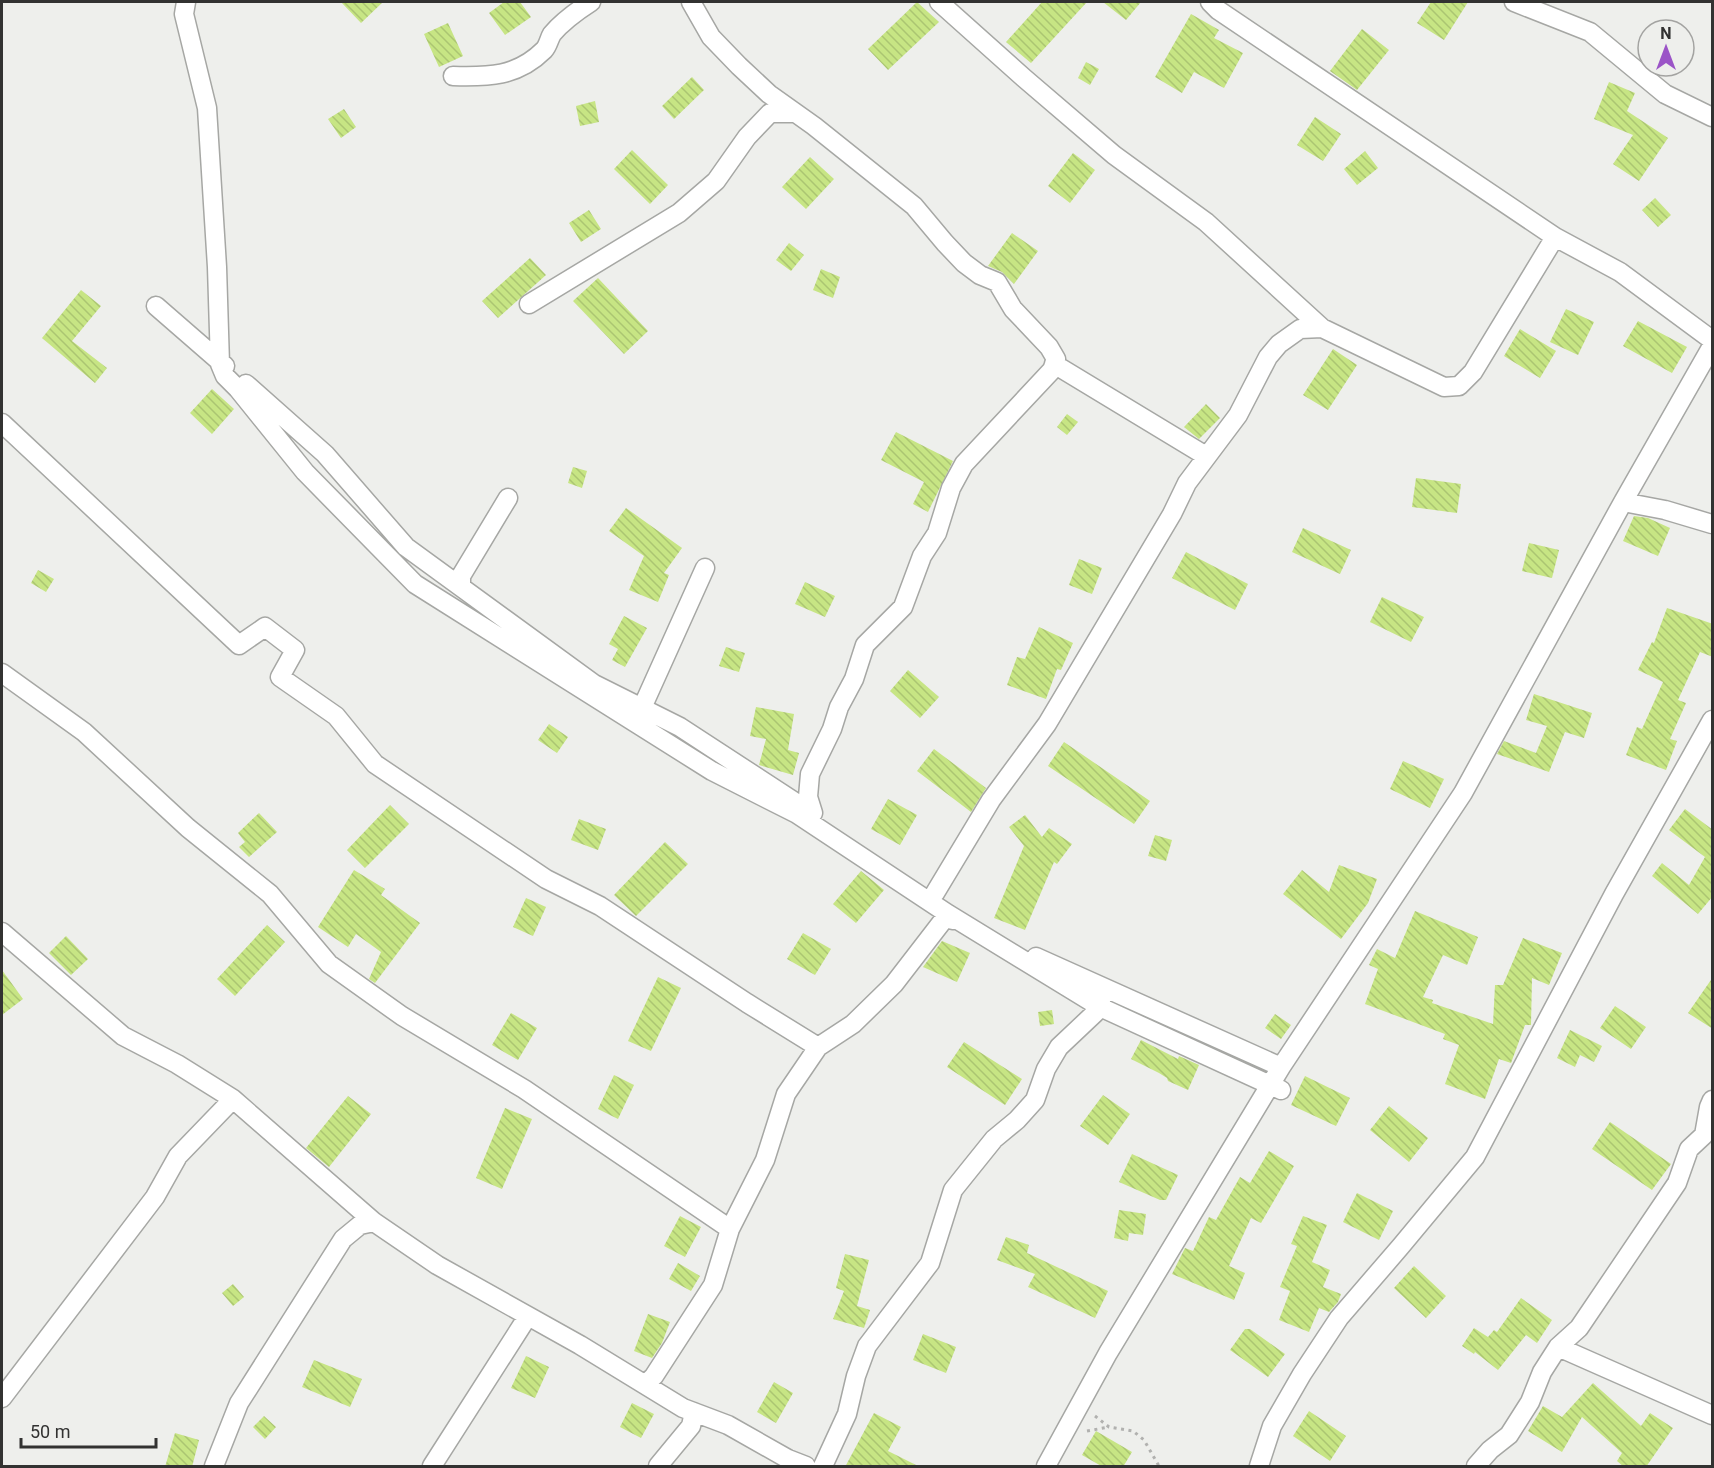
<svg xmlns="http://www.w3.org/2000/svg" width="1714" height="1468" font-family="Roboto,sans-serif">
<style>
.building{fill:url(#building-back-hatch)}
.lines{fill:none;stroke-linecap:round;stroke-linejoin:round}
.minor-casing{stroke:#a6a7a4;stroke-width:21}
.path{stroke:#b1b1af;stroke-width:3;stroke-dasharray:3 4.5;stroke-linecap:butt}
.minor{stroke:#fff;stroke-width:18}
</style>
<defs>
<pattern id="building-back-hatch" width="6" height="6" patternUnits="userSpaceOnUse" patternTransform="scale(1.5)"><rect width="6" height="6" fill="#c7e584"/><path d="M-1 5l2 2M0 0l6 6M5-1l2 2" fill="none" stroke="#abc572"/></pattern>
</defs>
<rect width="100%" height="100%" fill="#eeefec"/>
<path class="building" d="M 341,2 L 383,2 L 361,23 Z
M 504,2 L 520,2 L 531,17 L 505,35 L 489,13 Z
M 917,2 L 939,22 L 888,70 L 868,49 Z
M 1042,2 L 1087,2 L 1031,63 L 1006,42 Z
M 1103,2 L 1141,2 L 1126,20 Z
M 1431,2 L 1468,2 L 1444,40 L 1417,23 Z
M 1191,14 L 1219,30 L 1214,38 L 1243,53 L 1224,88 L 1194,72 L 1182,93 L 1155,77 Z
M 448,23 L 463,56 L 439,67 L 424,34 Z
M 1362,29 L 1389,50 L 1357,90 L 1330,71 Z
M 1086,62 L 1099,69 L 1090,85 L 1078,78 Z
M 692,77 L 704,90 L 674,119 L 662,106 Z
M 1609,82 L 1635,93 L 1627,111 L 1668,138 L 1639,181 L 1613,164 L 1633,135 L 1594,119 Z
M 595,101 L 599,122 L 580,126 L 576,106 Z
M 344,109 L 356,127 L 341,138 L 328,119 Z
M 1315,117 L 1341,134 L 1323,161 L 1297,145 Z
M 632,150 L 668,185 L 650,204 L 614,169 Z
M 1365,151 L 1378,168 L 1357,185 L 1344,169 Z
M 1073,153 L 1095,170 L 1070,203 L 1048,186 Z
M 810,157 L 834,179 L 806,209 L 782,187 Z
M 1655,198 L 1671,215 L 1658,227 L 1642,210 Z
M 589,210 L 601,229 L 581,242 L 569,223 Z
M 1012,233 L 1038,251 L 1014,284 L 1002,272 L 988,266 Z
M 789,243 L 804,255 L 791,271 L 776,260 Z
M 530,258 L 546,275 L 498,318 L 482,301 Z
M 821,269 L 840,277 L 833,298 L 813,290 Z
M 598,278 L 648,331 L 624,354 L 573,301 Z
M 81,290 L 101,306 L 72,341 L 107,368 L 95,383 L 42,338 Z
M 1566,309 L 1594,322 L 1578,355 L 1550,342 Z
M 1638,321 L 1687,347 L 1672,373 L 1623,346 Z
M 1520,329 L 1556,351 L 1540,378 L 1504,356 Z
M 1333,349 L 1357,365 L 1328,410 L 1303,395 Z
M 212,389 L 234,409 L 212,434 L 190,413 Z
M 1206,404 L 1220,418 L 1199,439 L 1184,427 Z
M 1067,414 L 1078,422 L 1067,435 L 1057,427 Z
M 896,432 L 953,461 L 928,512 L 913,504 L 924,482 L 881,460 Z
M 573,467 L 587,471 L 582,488 L 568,483 Z
M 1416,478 L 1461,484 L 1457,513 L 1412,507 Z
M 626,508 L 682,548 L 664,573 L 669,575 L 658,602 L 629,590 L 644,556 L 609,531 Z
M 1634,516 L 1648,518 L 1670,528 L 1658,556 L 1623,541 Z
M 1303,528 L 1351,550 L 1340,574 L 1292,552 Z
M 1529,543 L 1559,550 L 1552,578 L 1522,571 Z
M 1186,552 L 1248,584 L 1235,610 L 1172,578 Z
M 1079,559 L 1102,568 L 1092,594 L 1069,585 Z
M 38,570 L 54,579 L 46,592 L 31,583 Z
M 805,582 L 835,596 L 825,617 L 795,604 Z
M 1382,597 L 1424,617 L 1411,642 L 1370,622 Z
M 1667,608 L 1713,624 L 1713,657 L 1700,652 L 1678,700 L 1686,703 L 1670,739 L 1677,741 L 1666,770 L 1626,755 L 1637,727 L 1642,729 L 1663,682 L 1638,670 L 1652,642 L 1654,643 Z
M 624,616 L 647,628 L 625,667 L 612,660 L 618,649 L 609,644 Z
M 1039,627 L 1073,643 L 1061,670 L 1057,669 L 1046,699 L 1007,685 L 1017,657 L 1025,659 Z
M 726,647 L 745,653 L 739,672 L 719,666 Z
M 908,670 L 939,697 L 920,718 L 890,691 Z
M 1534,694 L 1592,713 L 1584,738 L 1565,732 L 1549,772 L 1497,754 L 1504,741 L 1536,753 L 1547,726 L 1526,720 Z
M 756,707 L 794,714 L 788,750 L 799,753 L 793,775 L 759,765 L 766,739 L 750,736 Z
M 549,724 L 568,737 L 557,753 L 538,740 Z
M 1064,742 L 1150,801 L 1134,824 L 1048,766 Z
M 934,749 L 986,788 L 971,812 L 917,771 Z
M 1403,761 L 1444,779 L 1430,808 L 1390,789 Z
M 888,799 L 917,815 L 900,845 L 871,829 Z
M 390,805 L 409,824 L 365,868 L 347,850 Z
M 1685,809 L 1713,830 L 1713,896 L 1698,914 L 1652,876 L 1662,863 L 1689,885 L 1705,857 L 1669,830 Z
M 259,813 L 277,832 L 249,857 L 239,847 L 245,842 L 238,833 Z
M 1025,815 L 1042,837 L 1049,828 L 1072,844 L 1057,864 L 1054,862 L 1025,930 L 994,918 L 1024,846 L 1009,827 Z
M 579,819 L 606,829 L 598,850 L 571,840 Z
M 1155,835 L 1172,840 L 1166,861 L 1148,856 Z
M 665,842 L 688,864 L 636,916 L 614,895 Z
M 1339,865 L 1377,879 L 1368,903 L 1341,939 L 1283,894 L 1302,870 L 1329,892 Z
M 354,870 L 385,889 L 381,895 L 420,923 L 375,983 L 369,979 L 381,952 L 356,934 L 348,947 L 318,927 Z
M 861,871 L 884,890 L 856,923 L 833,904 Z
M 526,898 L 546,907 L 533,936 L 513,927 Z
M 1415,911 L 1478,937 L 1467,965 L 1443,955 L 1423,997 L 1433,1000 L 1432,1003 L 1493,1024 L 1495,985 L 1503,985 L 1523,938 L 1562,953 L 1549,985 L 1532,978 L 1531,1025 L 1525,1025 L 1511,1063 L 1499,1059 L 1485,1099 L 1445,1084 L 1459,1045 L 1443,1039 L 1445,1034 L 1365,1004 L 1378,969 L 1369,965 L 1377,949 L 1395,958 Z
M 267,925 L 285,942 L 235,996 L 217,979 Z
M 803,933 L 831,949 L 815,975 L 787,959 Z
M 66,936 L 88,959 L 71,975 L 49,953 Z
M 942,941 L 970,953 L 957,982 L 923,967 Z
M 2,970 L 23,999 L 2,1015 Z
M 658,977 L 681,988 L 651,1051 L 628,1041 Z
M 1713,977 L 1713,1029 L 1688,1013 Z
M 1615,1006 L 1646,1027 L 1631,1049 L 1600,1028 Z
M 1052,1010 L 1054,1024 L 1040,1026 L 1038,1012 Z
M 511,1013 L 537,1028 L 518,1060 L 492,1045 Z
M 1275,1014 L 1291,1025 L 1281,1039 L 1265,1028 Z
M 1570,1030 L 1602,1046 L 1594,1062 L 1580,1055 L 1575,1067 L 1557,1058 Z
M 1141,1040 L 1178,1059 L 1179,1056 L 1199,1065 L 1188,1090 L 1168,1081 L 1167,1078 L 1159,1073 L 1131,1059 Z
M 964,1042 L 1022,1079 L 1005,1105 L 947,1067 Z
M 614,1075 L 634,1085 L 618,1119 L 598,1109 Z
M 1305,1076 L 1350,1098 L 1336,1126 L 1291,1105 Z
M 1103,1095 L 1130,1114 L 1108,1145 L 1080,1126 Z
M 348,1096 L 371,1114 L 329,1167 L 306,1148 Z
M 1389,1106 L 1428,1138 L 1409,1162 L 1370,1130 Z
M 505,1108 L 532,1119 L 502,1189 L 476,1178 Z
M 1610,1122 L 1671,1164 L 1652,1190 L 1592,1149 Z
M 1269,1151 L 1294,1166 L 1261,1223 L 1251,1218 L 1229,1266 L 1245,1273 L 1234,1300 L 1172,1274 L 1185,1248 L 1193,1251 L 1209,1217 L 1216,1220 L 1240,1177 L 1250,1183 Z
M 1132,1154 L 1178,1175 L 1166,1200 L 1160,1200 L 1119,1182 Z
M 1357,1193 L 1393,1211 L 1379,1240 L 1343,1222 Z
M 1119,1210 L 1146,1214 L 1143,1235 L 1129,1233 L 1128,1241 L 1114,1238 Z
M 680,1216 L 701,1227 L 685,1257 L 664,1246 Z
M 1303,1216 L 1327,1225 L 1312,1262 L 1330,1270 L 1323,1287 L 1341,1294 L 1338,1302 L 1329,1312 L 1319,1308 L 1309,1332 L 1279,1320 L 1290,1291 L 1280,1287 L 1297,1246 L 1291,1244 Z
M 1006,1237 L 1029,1245 L 1027,1253 L 1108,1291 L 1095,1318 L 1028,1287 L 1035,1274 L 997,1260 Z
M 845,1254 L 869,1260 L 857,1306 L 870,1310 L 864,1328 L 833,1319 L 844,1291 L 836,1288 Z
M 678,1263 L 700,1276 L 691,1291 L 669,1279 Z
M 1414,1266 L 1446,1296 L 1426,1318 L 1394,1288 Z
M 233,1284 L 244,1297 L 233,1306 L 222,1293 Z
M 1521,1298 L 1552,1320 L 1537,1343 L 1526,1335 L 1498,1370 L 1475,1352 L 1474,1354 L 1462,1346 L 1474,1328 L 1488,1337 L 1494,1330 L 1497,1332 Z
M 648,1314 L 670,1322 L 662,1343 L 652,1358 L 634,1351 Z
M 1245,1329 L 1250,1329 L 1285,1354 L 1268,1377 L 1230,1350 Z
M 923,1334 L 956,1347 L 946,1373 L 913,1360 Z
M 526,1356 L 549,1367 L 535,1398 L 511,1388 Z
M 314,1360 L 362,1379 L 350,1407 L 302,1387 Z
M 774,1382 L 793,1393 L 776,1423 L 757,1412 Z
M 1593,1383 L 1641,1426 L 1650,1413 L 1673,1428 L 1646,1467 L 1624,1467 L 1617,1461 L 1622,1453 L 1582,1417 L 1562,1452 L 1528,1431 L 1543,1406 L 1562,1417 Z
M 632,1403 L 654,1414 L 641,1438 L 620,1427 Z
M 1309,1411 L 1346,1436 L 1330,1461 L 1293,1436 Z
M 874,1413 L 901,1427 L 888,1451 L 920,1467 L 845,1467 Z
M 264,1416 L 276,1427 L 265,1439 L 253,1427 Z
M 1096,1431 L 1132,1452 L 1123,1467 L 1103,1467 L 1082,1455 Z
M 175,1433 L 199,1440 L 192,1467 L 165,1467 Z"/>
<g class="lines">
<g class="minor-casing">
<path id="minor" d="M 186,2 L 184,14 L 207,108 L 217,267 L 220,364 L 225,376 L 238,389 L 305,472 L 415,584 L 712,771 L 797,814 L 948,914 L 1100,1007 L 1281,1090
M 691,2 L 711,37 L 739,66 L 769,94 L 814,126 L 914,206 L 945,243 L 964,263 L 980,275 L 997,282 L 1013,309 L 1049,347 L 1056,359 L 1052,370 L 964,464 L 951,488 L 937,533 L 922,556 L 903,607 L 865,645 L 854,679 L 839,707 L 832,729 L 810,774 L 808,797 L 813,813
M 939,2 L 1024,78 L 1114,155 L 1206,222 L 1322,328 L 1444,387 L 1459,386 L 1473,372 L 1555,237
M 1210,2 L 1218,10 L 1555,237 L 1620,272 L 1712,340
M 1514,2 L 1590,32 L 1665,94 L 1712,117
M 453,76 C 488,77 517,77 544,50 C 548,46 549,39 552,34 C 563,21 577,11 591,2
M 529,304 L 679,213 L 716,181 L 747,137 L 770,113 L 795,113
M 156,306 L 225,366
M 1054,364 L 1206,456
M 246,384 L 325,454 L 406,547 L 594,684 L 680,727 L 798,804
M 2,423 L 239,645 L 265,627 L 295,650 L 280,677 L 336,716 L 375,764 L 546,879 L 600,906 L 747,1003 L 818,1047
M 1623,502 L 1665,510 L 1712,524
M 461,587 L 461,576 L 508,498
M 2,673 L 84,732 L 188,828 L 270,894 L 329,964 L 402,1016 L 524,1089 L 730,1229
M 637,719 L 705,568
M 935,893 L 991,800 L 1047,724 L 1172,514 L 1187,483 L 1238,415 L 1268,357 L 1279,344 L 1300,329 L 1322,328
M 2,932 L 123,1036 L 177,1064 L 233,1099 L 374,1222 L 437,1265 L 580,1345 L 683,1408 L 728,1425 L 788,1459 L 806,1466
M 1036,957 L 1281,1067
M 1558,1347 L 1712,1415
M 646,1384 L 654,1376 L 713,1285 L 730,1229 L 765,1160 L 786,1094 L 818,1047 L 853,1024 L 894,984 L 948,914 L 948,919 L 953,920
M 2,1398 L 155,1197 L 178,1156 L 233,1099
M 214,1466 L 239,1403 L 343,1239 L 360,1225 L 374,1222
M 432,1466 L 528,1316
M 658,1466 L 691,1426 L 694,1412
M 823,1466 L 847,1414 L 856,1376 L 867,1346 L 930,1263 L 953,1190 L 994,1139 L 1017,1120 L 1035,1100 L 1046,1069 L 1059,1047 L 1095,1013 L 1103,995
M 1046,1466 L 1108,1353 L 1281,1067 L 1463,793 L 1623,502 L 1712,346
M 1259,1466 L 1272,1426 L 1302,1374 L 1339,1318 L 1401,1246 L 1475,1157 L 1614,894 L 1712,720
M 1476,1466 L 1490,1450 L 1509,1435 L 1530,1402 L 1542,1372 L 1558,1347 L 1579,1328 L 1677,1183 L 1689,1149 L 1704,1135 L 1709,1107 L 1712,1100"/>
</g>
<path class="path" d="M 1095,1416 L 1109,1427 L 1133,1431 L 1144,1440 L 1159,1466
M 1087,1431 L 1109,1427"/>
<use href="#minor" class="minor"/>
</g>
<rect width="1714" height="1468" fill="none" stroke="#323231" stroke-width="6"/>
<g transform="translate(1666 48)"><circle r="28" fill="#eeefec" stroke="#a3a3a1" stroke-width="1.5"/>
<path d="M0-4.5L10 22L0 15L-10 22Z" fill="#9b54c7"/>
<text y="-9" font-size="16" font-weight="bold" text-anchor="middle" fill="#323231">N</text>
</g>
<path d="M21 1438v9h135v-9" fill="none" stroke="#323231" stroke-width="3"/>
<text x="30" y="1438" font-size="18" fill="#323231" stroke="#eeefec" stroke-width="4.5" paint-order="stroke">50 m</text>
</svg>
